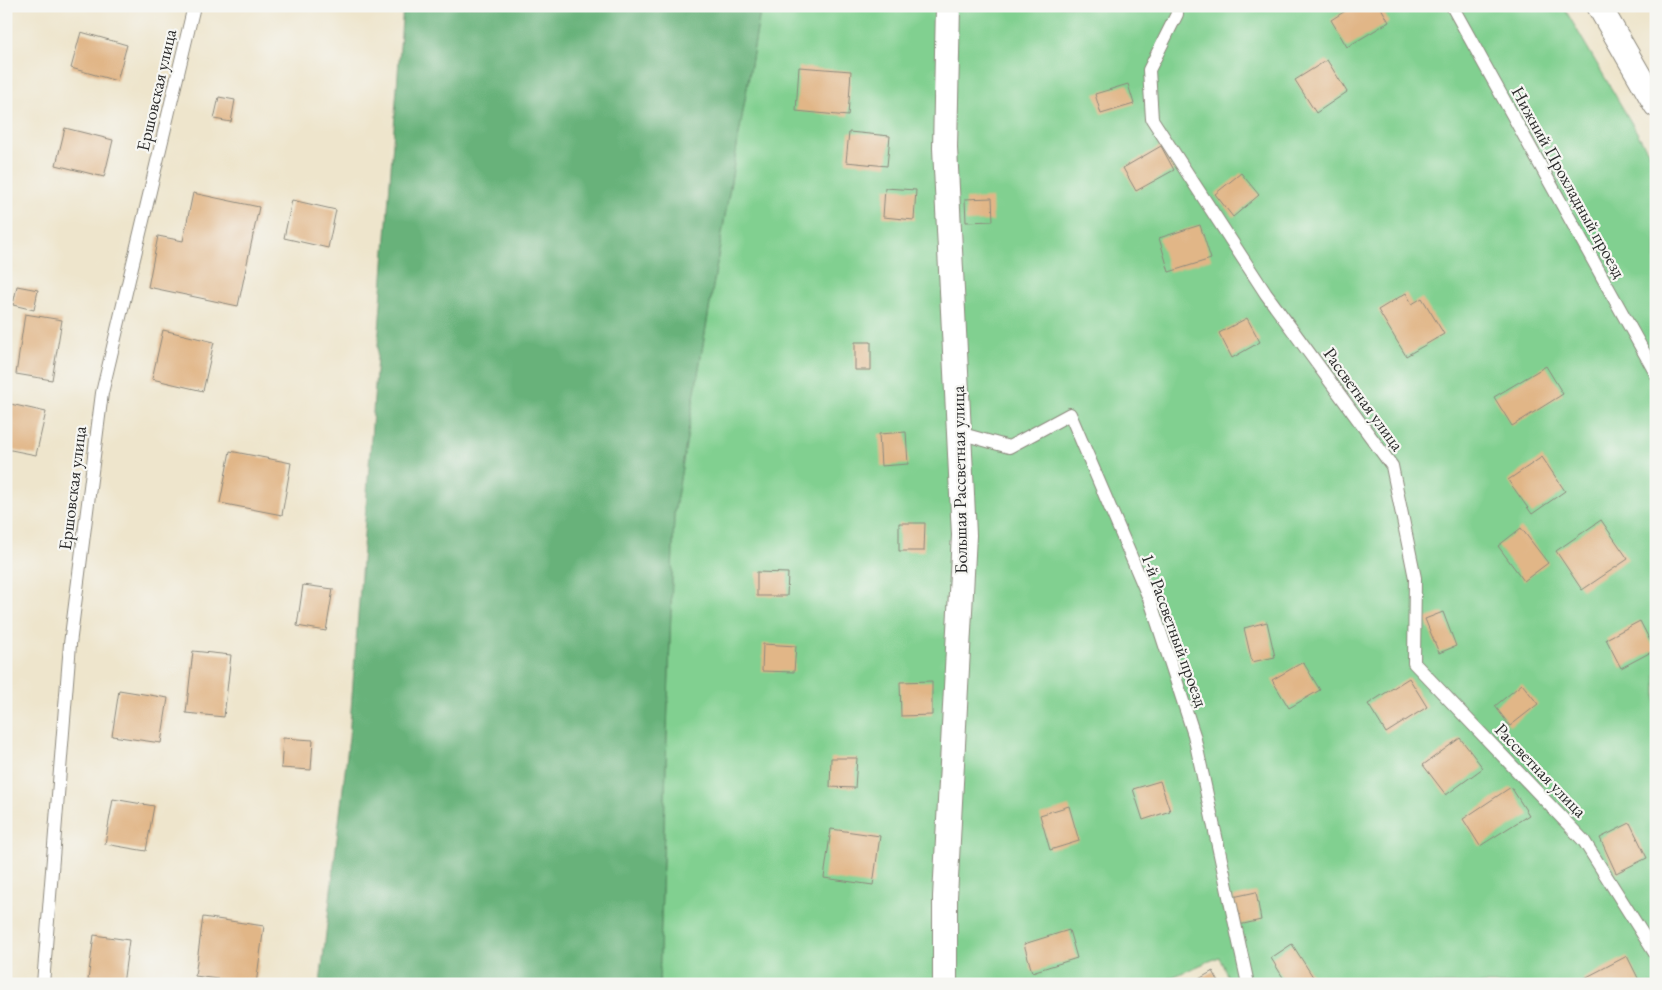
<svg xmlns="http://www.w3.org/2000/svg" width="1662" height="990" font-family="'EB Garamond',serif">
<style>
.green{fill:#81d090;stroke:#567e5e}
.forest{fill:#68b27a;stroke:#4a6e52}
.building{fill:#e1b687}
.lines{fill:none;stroke-linecap:round;stroke-linejoin:round}
.lane-casing{stroke:#8c887c;stroke-width:14}
.street-casing{stroke:#8c887c;stroke-width:26}
.lane{stroke:#fff;stroke-width:12}
.street{stroke:#fff;stroke-width:24}
.labels{text-anchor:middle;dominant-baseline:central;stroke-width:4.5;stroke-linejoin:round;paint-order:stroke}
.street-label{font-size:18px;fill:#2b2b2b;stroke:#f6f6f2}
</style>
<rect width="100%" height="100%" fill="#f6f6f2"/>
<filter id="ink" filterUnits="userSpaceOnUse"><feTurbulence type="fractalNoise" baseFrequency=".02" numOctaves="2"/><feDisplacementMap in="SourceGraphic" scale="10" xChannelSelector="R" yChannelSelector="G"/><feConvolveMatrix kernelMatrix="1 2 1 2 8 2 1 2 1" color-interpolation-filters="sRGB"/></filter>
<filter id="wash" filterUnits="userSpaceOnUse"><feTurbulence type="fractalNoise" baseFrequency=".0096" numOctaves="4" result="noise"/><feDisplacementMap in="SourceGraphic" scale="20" xChannelSelector="R" yChannelSelector="G"/><feGaussianBlur stdDeviation="1.12" result="paint"/><feColorMatrix in="noise" values="0 0 0 0 0 0 0 0 0 0 0 0 0 0 0 0 0 1.4 0 .05"/><feComposite in="paint" operator="in"/></filter>
<g filter="url(#wash)">
<rect width="100%" height="100%" fill="#eee5cc"/>
<path class="green" d="M 761,6 L 1563,6 L 1656,165 L 1656,984 L 1231,984 L 1219,957 L 1156,984 L 659,984 L 674,514 Z"/>
<path class="forest" d="M 403,6 L 761,6 L 674,514 L 659,984 L 320,984 L 349,737 Z"/>
<g id="blocks">
<path class="building" d="M 1353,6 L 1380,6 L 1389,22 L 1347,47 L 1331,20 Z
M 81,32 L 127,45 L 117,81 L 71,68 Z
M 1327,60 L 1347,92 L 1316,113 L 1295,80 Z
M 799,67 L 851,71 L 848,116 L 796,111 Z
M 1128,84 L 1134,104 L 1101,114 L 1095,94 Z
M 219,97 L 235,100 L 231,122 L 214,119 Z
M 65,128 L 113,140 L 104,177 L 56,165 Z
M 849,132 L 890,136 L 887,166 L 846,162 Z
M 1161,146 L 1174,170 L 1136,191 L 1123,168 Z
M 1241,173 L 1259,195 L 1233,217 L 1215,194 Z
M 885,188 L 916,190 L 914,220 L 883,217 Z
M 193,193 L 259,207 L 238,306 L 148,287 L 158,236 L 183,241 Z
M 992,198 L 993,221 L 966,222 L 965,199 Z
M 292,200 L 336,210 L 328,248 L 284,238 Z
M 1200,225 L 1211,259 L 1169,272 L 1159,238 Z
M 17,286 L 38,290 L 34,310 L 13,305 Z
M 1406,293 L 1412,304 L 1422,298 L 1444,334 L 1406,356 L 1378,310 Z
M 25,314 L 62,320 L 52,380 L 16,374 Z
M 1247,318 L 1260,342 L 1232,358 L 1219,333 Z
M 163,330 L 214,342 L 203,391 L 152,379 Z
M 855,342 L 871,342 L 871,370 L 855,370 Z
M 1546,366 L 1563,394 L 1512,426 L 1494,397 Z
M 6,403 L 46,412 L 36,455 L 6,449 Z
M 906,432 L 908,464 L 881,466 L 879,434 Z
M 230,451 L 291,463 L 282,515 L 220,503 Z
M 1542,457 L 1565,491 L 1532,514 L 1508,480 Z
M 1601,520 L 1628,559 L 1582,590 L 1556,551 Z
M 899,523 L 925,523 L 924,551 L 899,551 Z
M 1521,528 L 1548,563 L 1524,581 L 1498,546 Z
M 757,572 L 788,573 L 787,596 L 757,596 Z
M 303,585 L 333,589 L 326,631 L 297,626 Z
M 1443,612 L 1456,646 L 1439,653 L 1425,619 Z
M 1640,621 L 1655,650 L 1621,668 L 1606,639 Z
M 1267,622 L 1275,657 L 1252,662 L 1244,628 Z
M 763,644 L 796,646 L 794,672 L 762,671 Z
M 193,651 L 231,655 L 224,717 L 186,713 Z
M 1303,662 L 1320,690 L 1289,708 L 1272,680 Z
M 1409,678 L 1427,707 L 1386,733 L 1368,704 Z
M 932,681 L 932,715 L 901,716 L 900,682 Z
M 1522,684 L 1538,704 L 1510,726 L 1495,706 Z
M 119,690 L 168,698 L 161,743 L 112,736 Z
M 283,738 L 313,740 L 311,770 L 281,768 Z
M 1460,738 L 1483,768 L 1446,795 L 1423,765 Z
M 831,758 L 857,758 L 855,788 L 830,787 Z
M 1160,781 L 1170,811 L 1143,820 L 1133,789 Z
M 1511,787 L 1529,815 L 1480,846 L 1463,819 Z
M 113,799 L 154,806 L 146,851 L 105,844 Z
M 1069,806 L 1079,841 L 1050,850 L 1040,815 Z
M 1630,823 L 1647,858 L 1616,873 L 1600,838 Z
M 831,829 L 880,836 L 873,885 L 824,878 Z
M 1256,892 L 1261,920 L 1239,925 L 1233,897 Z
M 203,917 L 264,926 L 256,984 L 195,976 Z
M 1069,930 L 1077,958 L 1032,972 L 1024,944 Z
M 94,935 L 129,940 L 123,984 L 88,980 Z
M 1292,944 L 1315,980 L 1309,984 L 1287,984 L 1271,958 Z
M 1627,956 L 1641,984 L 1585,984 L 1583,979 Z
M 1213,971 L 1220,984 L 1190,984 Z"/>
</g>
</g>
<g filter="url(#ink)">
<use href="#blocks" fill-opacity="0" stroke="#8c887c" stroke-width="1"/>
<g class="lines">
<g class="lane-casing">
<path id="lane" d="M 1176,6 L 1177,14 L 1149,70 L 1152,119 L 1266,294 L 1392,466 L 1415,578 L 1414,663 L 1584,841 L 1656,955
M 1452,6 L 1656,374
M 959,433 L 1009,447 L 1070,414 L 1151,603 L 1194,735 L 1248,984
M 43,984 L 70,644 L 102,393 L 194,6"/>
</g>
<g class="street-casing">
<path id="street" d="M 1599,6 L 1656,105
M 945,984 L 945,897 L 964,535 L 945,148 L 948,6"/>
</g>
<use href="#lane" class="lane"/>
<use href="#street" class="street"/>
</g>
</g>
<g class="labels">
<g class="street-label">
<text transform="translate(156 90) rotate(-77)">Ершовская улица</text>
<text transform="translate(1569 182) rotate(61)">Нижний Прохладный проезд</text>
<text transform="translate(1364 399) rotate(54)">Рассветная улица</text>
<text transform="translate(959 480) rotate(-91)">Большая Рассветная улица</text>
<text transform="translate(72 488) rotate(-83)">Ершовская улица</text>
<text transform="translate(1175 630) rotate(70)">1-й Рассветный проезд</text>
<text transform="translate(1541 770) rotate(46)">Рассветная улица</text>
</g>
</g>
<rect width="1662" height="990" fill="none" stroke="#f6f6f2" stroke-width="25"/>
</svg>
